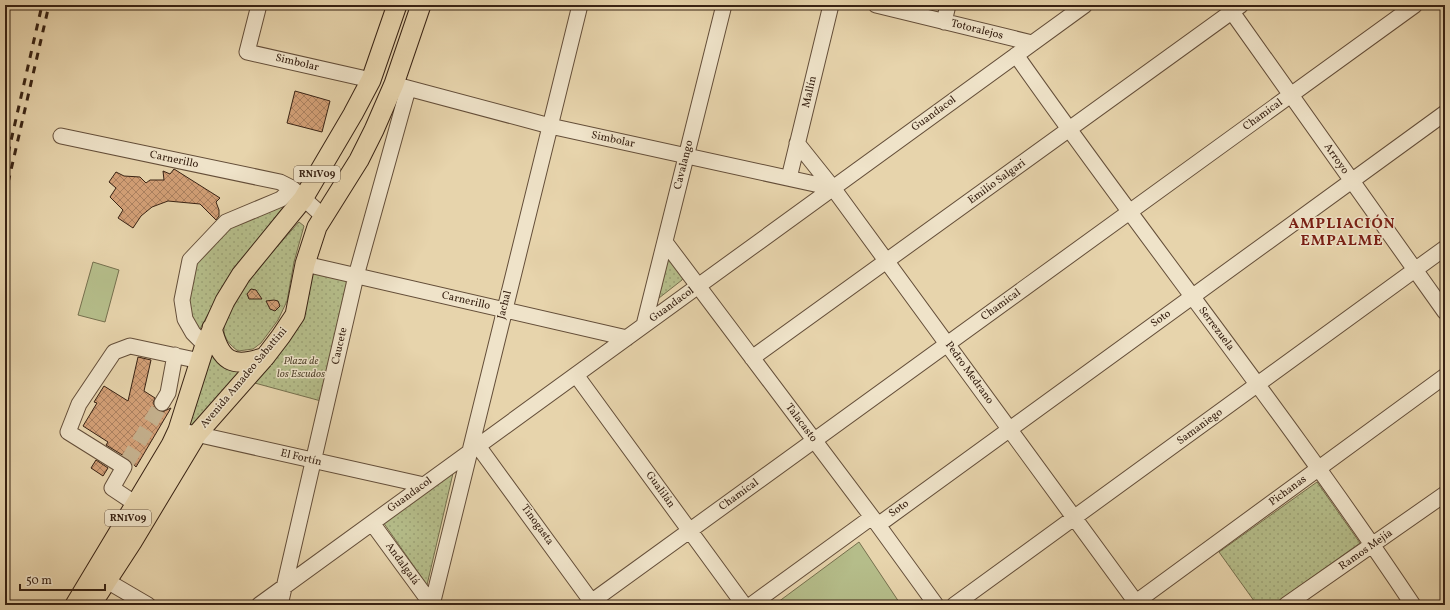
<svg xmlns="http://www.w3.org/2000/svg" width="1450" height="610" font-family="Vollkorn,serif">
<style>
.green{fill:url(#green-dots);stroke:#76704e}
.pitch{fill:#b5bd8a;stroke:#76704e}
.building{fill:url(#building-cross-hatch);stroke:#382213}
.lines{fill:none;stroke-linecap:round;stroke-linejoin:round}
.minor-tunnel{stroke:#c4b08d;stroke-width:15;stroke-dasharray:15 8;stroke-linecap:butt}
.minor-casing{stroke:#644e39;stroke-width:17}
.major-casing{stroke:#382213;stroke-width:21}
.minor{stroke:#efe3c9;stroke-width:15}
.major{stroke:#e7d4ac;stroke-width:19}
.rail{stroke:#382213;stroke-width:3;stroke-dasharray:7 7;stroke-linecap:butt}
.labels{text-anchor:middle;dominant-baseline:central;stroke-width:3;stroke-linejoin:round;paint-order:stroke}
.shield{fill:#efe3c9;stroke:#6f5c4a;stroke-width:1}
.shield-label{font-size:10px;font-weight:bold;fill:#382213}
.street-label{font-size:11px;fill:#382213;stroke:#efe3c9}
.park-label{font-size:11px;font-style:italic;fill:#574931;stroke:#efe3c9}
.district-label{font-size:15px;font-weight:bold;letter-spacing:1px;fill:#7a1f14;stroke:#efe3c9}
</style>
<defs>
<pattern id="green-dots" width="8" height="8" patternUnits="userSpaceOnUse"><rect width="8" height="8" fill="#b5bd8a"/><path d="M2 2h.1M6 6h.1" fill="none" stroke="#9ca276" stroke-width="1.8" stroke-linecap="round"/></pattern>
<pattern id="building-cross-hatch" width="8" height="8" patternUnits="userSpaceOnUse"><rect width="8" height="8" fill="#d29f76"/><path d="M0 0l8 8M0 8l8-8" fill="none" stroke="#ab8160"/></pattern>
</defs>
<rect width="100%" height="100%" fill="#e7d4ac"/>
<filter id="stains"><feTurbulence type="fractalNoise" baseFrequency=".005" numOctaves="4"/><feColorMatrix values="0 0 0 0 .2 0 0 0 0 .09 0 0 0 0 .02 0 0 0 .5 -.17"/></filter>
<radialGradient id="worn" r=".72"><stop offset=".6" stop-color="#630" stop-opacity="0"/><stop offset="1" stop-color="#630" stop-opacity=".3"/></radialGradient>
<path class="green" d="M 285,205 C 254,244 223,284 200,329 L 194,324 L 186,310 L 190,260 L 226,222 Z
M 299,222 L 304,226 L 294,262 L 287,301 L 278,320 L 261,343 L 253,349 L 238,351 C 230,345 223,338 224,328 C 225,301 280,244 299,222 Z
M 666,258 L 671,259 L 684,275 L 682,280 L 659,298 L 655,298 Z
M 309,271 L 349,280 L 321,401 L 251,382 Z
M 211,353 L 242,371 L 192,429 L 181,427 Z
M 454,469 L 427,585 L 383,522 Z
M 1317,482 L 1360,543 L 1273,605 L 1257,605 L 1219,552 Z"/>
<path class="pitch" d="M 93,262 L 119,270 L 105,322 L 78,315 Z
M 859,542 L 901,605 L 774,605 Z"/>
<path class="building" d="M 295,91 L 330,101 L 322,132 L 287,123 Z
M 174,169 L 220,198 L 216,202 L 219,210 L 219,216 L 216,220 L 200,204 L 168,201 L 152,207 L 141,216 L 133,228 L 118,218 L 123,210 L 110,197 L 116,188 L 109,182 L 116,172 L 124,176 L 140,177 L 146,183 L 150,180 L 164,180 L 163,171 L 170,174 Z
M 251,289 L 256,290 L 262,299 L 249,299 L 247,294 Z
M 274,300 L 278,301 L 280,306 L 275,311 L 270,309 L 266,301 Z
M 138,357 L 151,360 L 144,391 L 155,398 L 153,403 L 157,410 L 162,412 L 171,408 L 136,467 L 129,459 L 106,445 L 108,442 L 83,426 L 97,403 L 94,402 L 104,386 L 128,401 Z
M 96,460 L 108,468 L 103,476 L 91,468 Z"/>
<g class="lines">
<path class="minor-tunnel" d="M 127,462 L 162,403"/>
<g class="minor-casing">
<path id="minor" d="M 259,5 L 247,52 L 371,80
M 876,5 L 1032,43
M 1227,5 L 1445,312
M 944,22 L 948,5
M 1016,55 C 1146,240 1288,417 1413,605
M 400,86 L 550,126 L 833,188
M 61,136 L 280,182 L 292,188 L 323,216
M 797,143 L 833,188 L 1138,605
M 789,178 L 831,5
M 665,242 L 878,525 L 936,605
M 305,264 L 627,338
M 644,325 L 724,5
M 205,345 L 193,333 L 185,319 L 182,300 L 190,260 L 226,222 L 281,199 L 292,188
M 752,358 L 1241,5
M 576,375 L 744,605
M 162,403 L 168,393 L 175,355
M 187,432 L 424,485
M 478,446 L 594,605
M 136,504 L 112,488 L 124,467 L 68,432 L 79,404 L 114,352 L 130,346 L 200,361
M 372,523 L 432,605
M 878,525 L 1445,113
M 107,581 L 148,605
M 259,605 L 1085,5
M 280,605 L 356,276 L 408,89
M 432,605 L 580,5
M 587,605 L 1415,5
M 751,605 L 872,517
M 954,605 L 1445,248
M 1132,605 L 1445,376
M 1286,605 L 1445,494"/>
</g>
<g class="major-casing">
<path id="major" d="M 212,328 C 220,361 232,369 265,357
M 75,605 L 171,445 L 178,430 L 205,345 L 225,301 L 241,275 L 303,199 L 353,114 L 371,80 L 397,5
M 91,605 L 132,542 L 197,434 L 265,357 L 281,336 L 295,315 L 305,264 L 317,227 L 359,160 L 374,130 L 394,84 L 421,5"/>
</g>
<use href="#minor" class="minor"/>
<use href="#major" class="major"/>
<path class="rail" d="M 5,167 L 42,5
M 5,196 L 49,5"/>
</g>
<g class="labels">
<g class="shield">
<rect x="294" y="166" width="46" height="16" rx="3"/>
<rect x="105" y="510" width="46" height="16" rx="3"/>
</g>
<g class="shield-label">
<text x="317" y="174">RN1V09</text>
<text x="128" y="518">RN1V09</text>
</g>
<g class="street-label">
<text transform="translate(977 30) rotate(14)">Totoralejos</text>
<text transform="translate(297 63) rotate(13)">Simbolar</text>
<text transform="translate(810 92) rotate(-77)">Mallín</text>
<text transform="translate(934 114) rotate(-36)">Guandacol</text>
<text transform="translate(1263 115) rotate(-36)">Chamical</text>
<text transform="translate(613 140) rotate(12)">Simbolar</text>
<text transform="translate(1336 159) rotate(55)">Arroyo</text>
<text transform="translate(174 160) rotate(12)">Carnerillo</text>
<text transform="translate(684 165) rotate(-76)">Cavalango</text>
<text transform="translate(997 182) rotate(-36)">Emilio Salgari</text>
<text transform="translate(466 301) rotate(13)">Carnerillo</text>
<text transform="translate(505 305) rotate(-76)">Jachal</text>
<text transform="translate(672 305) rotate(-36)">Guandacol</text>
<text transform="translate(1001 305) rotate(-36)">Chamical</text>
<text transform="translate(1161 319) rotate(-36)">Soto</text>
<text transform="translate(1216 329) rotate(53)">Serrezuela</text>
<text transform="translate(340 346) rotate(-77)">Caucete</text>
<text transform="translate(969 373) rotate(54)">Pedro Medrano</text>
<text transform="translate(244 378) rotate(-50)">Avenida Amadeo Sabattini</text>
<text transform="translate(801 423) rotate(53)">Talacasto</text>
<text transform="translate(1200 427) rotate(-36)">Samaniego</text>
<text transform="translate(301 458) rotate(13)">El Fortín</text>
<text transform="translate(660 490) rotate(54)">Gualilán</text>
<text transform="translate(1288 491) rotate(-36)">Pichanas</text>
<text transform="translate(410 495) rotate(-36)">Guandacol</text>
<text transform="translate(739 495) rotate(-36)">Chamical</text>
<text transform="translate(899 509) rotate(-36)">Soto</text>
<text transform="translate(537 525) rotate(54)">Tinogasta</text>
<text transform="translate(1366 550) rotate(-35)">Ramos Mejía</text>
<text transform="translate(402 564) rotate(54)">Andalgalá</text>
</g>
<g class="park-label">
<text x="301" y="361">Plaza de<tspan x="301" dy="13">los Escudos</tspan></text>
</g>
<g class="district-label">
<text x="1342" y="224">AMPLIACIÓN<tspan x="1342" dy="17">EMPALME</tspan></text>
</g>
</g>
<rect width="1450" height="610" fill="none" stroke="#e7d4ac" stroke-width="20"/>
<rect x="6" y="6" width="1438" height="598" fill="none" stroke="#382213" stroke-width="2"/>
<rect x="10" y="10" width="1430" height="590" fill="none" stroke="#382213"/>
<path d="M20 584v6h85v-6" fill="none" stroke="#382213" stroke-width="2"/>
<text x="26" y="584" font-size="12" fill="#382213" stroke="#efe3c9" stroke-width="3" paint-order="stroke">50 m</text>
<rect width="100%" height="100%" filter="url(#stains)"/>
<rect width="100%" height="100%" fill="url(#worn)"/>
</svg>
